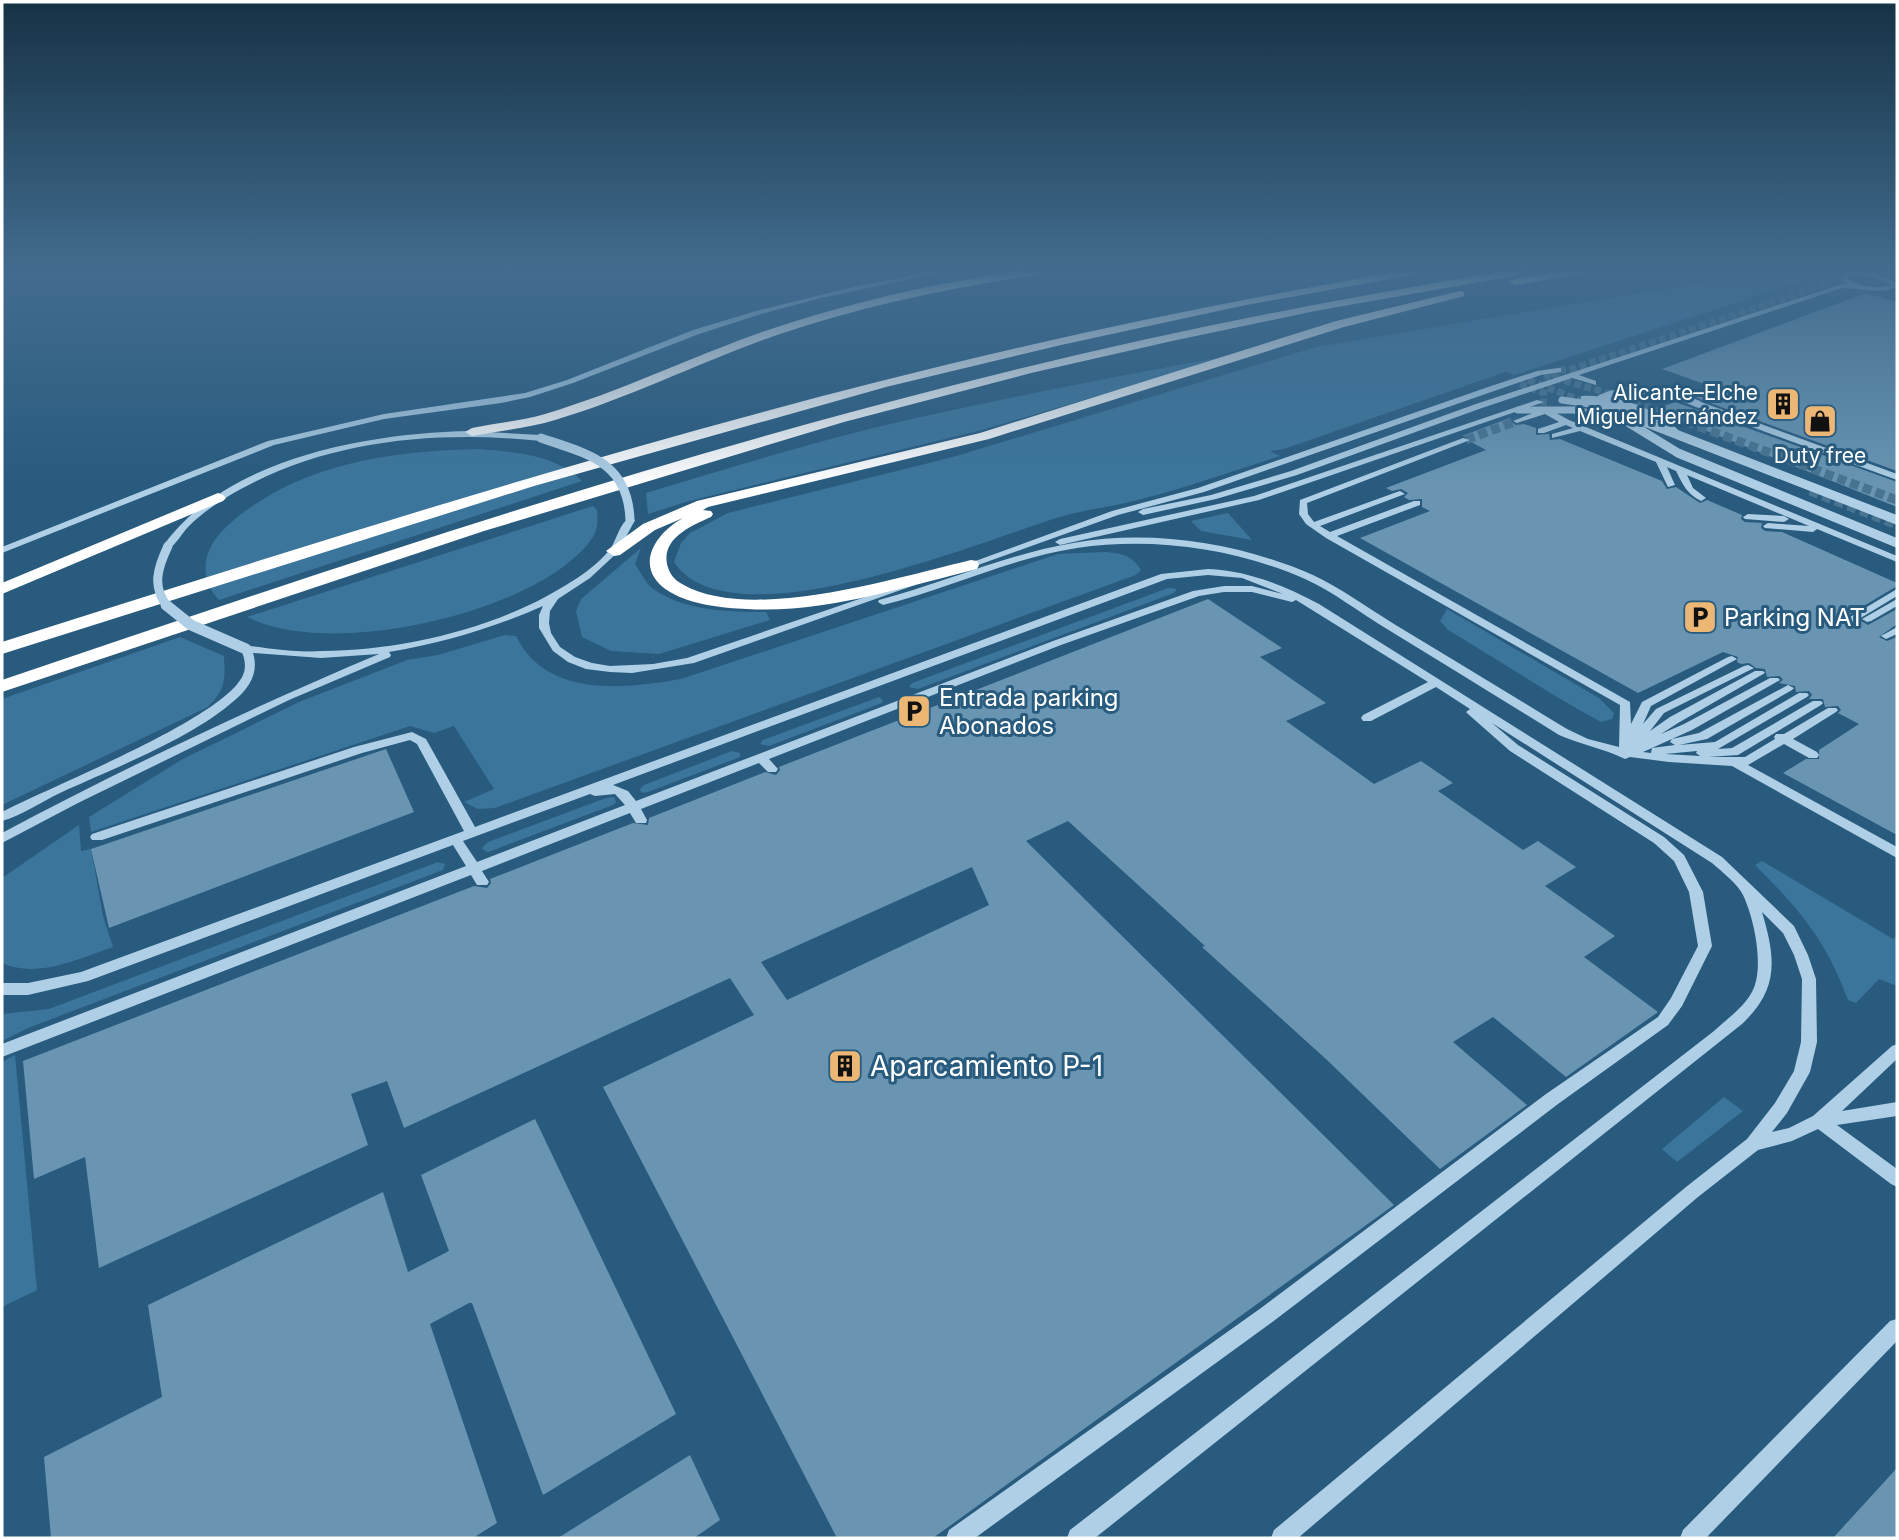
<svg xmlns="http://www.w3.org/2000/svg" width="1899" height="1540" font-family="Inter,sans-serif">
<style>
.green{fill:#3c759b}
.building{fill:#6995b3;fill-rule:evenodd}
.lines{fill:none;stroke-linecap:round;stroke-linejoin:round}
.minor-tunnel-far1{stroke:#487491;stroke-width:7;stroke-dasharray:7 3.5;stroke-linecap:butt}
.minor-tunnel{stroke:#487491;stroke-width:9;stroke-dasharray:9 4.5;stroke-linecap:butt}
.minor{fill:#aecfe5;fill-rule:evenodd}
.highway{fill:#fff;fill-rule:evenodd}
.minor-bridge-far2{stroke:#aecfe5;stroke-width:7}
.minor-bridge-far1{stroke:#aecfe5;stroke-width:9}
.minor-bridge{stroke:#aecfe5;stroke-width:11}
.labels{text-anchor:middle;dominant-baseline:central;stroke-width:6;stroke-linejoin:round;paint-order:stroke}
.far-poi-label{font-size:21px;fill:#fff;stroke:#285b7e;text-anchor:end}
.poi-label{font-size:24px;fill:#fff;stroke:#285b7e;text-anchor:start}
.near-poi-label{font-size:28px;fill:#fff;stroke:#285b7e;text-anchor:start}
</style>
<rect width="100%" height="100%" fill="#285b7e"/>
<path class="green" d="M 1781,270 L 1835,270 L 1515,375 L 1505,372 L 1284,449 L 1270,451 L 1280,456 C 1233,471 1186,488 1138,500 C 1113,507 1086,509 1060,517 C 983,540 730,647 674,562 L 681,543 L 690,533 L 728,513 L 953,457 L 1316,347 Z
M 1235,355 L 982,430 L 689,501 L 648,514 L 646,493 C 732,467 819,440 907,420 C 1016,396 1125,374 1235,355 Z
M 479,449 C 514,452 556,454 582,481 L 219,600 C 207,588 203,572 207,556 C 213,537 228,524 244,512 C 312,461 398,451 479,449 Z
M 593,506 L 597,510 C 597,515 598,521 597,526 C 595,540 579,554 568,563 C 500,618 328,657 247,617 Z
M 1228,513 L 1252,540 L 1201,531 L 1191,521 Z
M 641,548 L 635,564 C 641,572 646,585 655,590 C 685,611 730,612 766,612 L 770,620 L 659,654 L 611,651 L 582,637 L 576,611 L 581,599 Z
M 1104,552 C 1121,553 1132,555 1141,570 L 1136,575 L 495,808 L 478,809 L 464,802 L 494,789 L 454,726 L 434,733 L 410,726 L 91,832 L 89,817 L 181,760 L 299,702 L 407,660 L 438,655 L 505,635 L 516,636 C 546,698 624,689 681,679 L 1058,554 Z
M 1168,588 L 1177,589 L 1174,593 L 918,689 L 909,687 L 912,683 Z
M 1447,609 L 1599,698 L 1614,713 L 1612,719 L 1601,722 C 1549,694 1499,660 1448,630 L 1440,621 Z
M 180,637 L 224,656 C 225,681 226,688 208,707 L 2,805 L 2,699 Z
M 879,697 L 883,700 L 882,703 L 769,746 L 760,744 L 763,740 Z
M 732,751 L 740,753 L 740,757 L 648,792 L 643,793 L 639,790 L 644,785 Z
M 614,797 L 616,802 L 613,805 L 491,851 L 486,852 L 482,848 L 488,842 L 606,798 Z
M 79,825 L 81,851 L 91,849 L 103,916 L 113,947 C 78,959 37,979 2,963 L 2,878 Z
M 1762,861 L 1893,939 L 1897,936 L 1897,986 L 1879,979 L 1856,1003 L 1848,1000 C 1826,940 1799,909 1755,865 Z
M 438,862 L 445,864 L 443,870 L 28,1028 L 2,1041 L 2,1014 L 49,1009 Z
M 15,1055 L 37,1290 L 2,1307 L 2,1062 Z
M 1724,1097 L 1743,1111 L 1677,1162 L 1662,1149 Z"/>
<path class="building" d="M 1866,293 L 1897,302 L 1897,471 L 1702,400 L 1692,395 L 1713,387 L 1662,369 Z
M 1675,402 L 1897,482 L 1897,507 L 1654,410 Z
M 1510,418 L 1511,422 L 1516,425 L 1524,424 L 1536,428 L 1536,435 L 1549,434 L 1550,440 L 1560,439 L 1662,481 L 1667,489 L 1676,487 L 1700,503 L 1707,500 L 1742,515 L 1741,519 L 1745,522 L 1762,523 L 1761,528 L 1765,531 L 1782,532 L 1897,583 L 1897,586 L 1842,619 L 1846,625 L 1861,621 L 1868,625 L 1897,609 L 1897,624 L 1879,637 L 1887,641 L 1897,637 L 1897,835 L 1783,773 L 1806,759 L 1819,759 L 1819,750 L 1859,724 L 1838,713 L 1841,710 L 1838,706 L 1825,707 L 1823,699 L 1809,699 L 1812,695 L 1809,691 L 1796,692 L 1795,686 L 1779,683 L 1783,680 L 1780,676 L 1767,677 L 1765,669 L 1756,668 L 1749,663 L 1741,664 L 1737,662 L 1738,657 L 1723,652 L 1638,693 L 1360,538 L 1430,511 L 1422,507 L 1422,499 L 1409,500 L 1404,497 L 1408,493 L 1401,489 L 1392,491 L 1386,488 L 1486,450 L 1471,442 L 1471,437 L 1462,436 Z
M 1208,599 L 1282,648 L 1260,657 L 1326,703 L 1286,721 L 1374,784 L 1421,761 L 1453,783 L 1438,791 L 1523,850 L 1538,841 L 1576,867 L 1545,886 L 1615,936 L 1584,957 L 1658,1012 L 1566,1077 L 1493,1017 L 1453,1042 L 1527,1105 L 1440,1169 L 1327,1060 L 1202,947 L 1205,946 L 1068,821 L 1026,841 L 1394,1205 L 933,1538 L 837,1538 L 603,1087 L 754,1015 L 730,978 L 404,1128 L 387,1081 L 351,1094 L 368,1145 L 99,1268 L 85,1157 L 34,1179 L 23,1061 L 474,886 L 487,888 L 491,883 L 490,879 L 633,823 L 648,825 L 649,818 L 765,772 L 776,775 L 780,770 L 779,767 ZM 972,867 L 989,905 L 787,1000 L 761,962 Z
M 386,749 L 414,812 L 109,928 L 91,849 Z
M 535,1119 L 676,1414 L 543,1495 L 472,1303 L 469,1303 L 430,1324 L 497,1523 L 473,1538 L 51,1538 L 44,1457 L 162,1397 L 148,1305 L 383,1192 L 408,1272 L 449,1251 L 421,1175 Z
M 690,1455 L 720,1520 L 694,1538 L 558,1538 Z
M 1897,1468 L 1897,1538 L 1833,1538 Z"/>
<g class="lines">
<path class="minor-tunnel-far1" d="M 1544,375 L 1618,396 L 1678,418
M 1558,377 L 1555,375 L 1558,370 L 1569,370 L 1830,283
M 1528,380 L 1626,418
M 1520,384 L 1544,393 L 1543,408 L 1546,411"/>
<path class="minor-tunnel" d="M 1622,417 L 1633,421
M 1673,417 L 1897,500
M 1466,440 L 1517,421
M 1810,491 L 1897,525"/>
<path class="minor" d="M 941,270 L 952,270 L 821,298 L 761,314 L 699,334 L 573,383 L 530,397 L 501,403 L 384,419 L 274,445 L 2,553 L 2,547 L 268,441 L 384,414 L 525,393 L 567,380 L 693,330 L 756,311 L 853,287 Z
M 1848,272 L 1875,273 L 1897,283 L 1897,287 C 1879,295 1861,288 1842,288 L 1579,375 L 1596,381 L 1596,385 L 1572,378 L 1479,409 L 1297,475 L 1216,499 L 1143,515 L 1138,512 L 1143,509 L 1211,495 L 1291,471 L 1473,405 L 1839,285 L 1848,284 L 1840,279 ZM 1851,275 L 1874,277 L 1891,285 C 1876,290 1861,286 1847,279 Z
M 1558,368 L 1561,368 L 1561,372 L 1541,375 L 1497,390 L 1204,492 L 1118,515 L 967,569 L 961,569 L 959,567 L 1112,511 L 1198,488 L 1491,386 L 1537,371 Z
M 1581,396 C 1616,394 1659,408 1682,434 L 1675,436 C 1648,409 1617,406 1581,400 Z
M 1537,400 L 1544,402 L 1259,500 L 1060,545 L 1055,542 L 1060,539 L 1254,496 Z
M 1695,402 L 1701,402 L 1897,474 L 1897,480 L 1695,406 Z
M 1543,409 L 1549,409 L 1569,420 L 1897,556 L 1897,562 L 1817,529 L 1813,532 L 1765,528 L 1763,526 L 1768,523 L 1809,526 L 1687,475 L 1693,488 L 1706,498 L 1701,501 C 1687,494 1683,485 1676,471 L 1667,467 L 1675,485 L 1668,487 L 1656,462 L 1580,431 L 1552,438 L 1552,434 L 1573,428 L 1566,425 L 1544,433 L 1538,433 L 1538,429 L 1559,422 L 1545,414 L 1517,423 L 1513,421 Z
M 470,431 L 541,435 L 545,438 L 541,441 C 434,430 321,440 227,497 C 214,505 200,515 189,526 C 182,533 176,545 168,549 L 163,546 C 226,458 368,433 470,431 Z
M 1463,438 L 1470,440 L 1307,503 L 1308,514 L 1314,522 L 1397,492 L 1400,491 L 1405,494 L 1320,526 L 1330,532 L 1414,501 L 1420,501 L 1420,505 L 1337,536 L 1630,702 L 1631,724 L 1642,702 L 1728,657 L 1732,656 L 1737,659 L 1651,706 L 1643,724 L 1656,709 L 1744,666 L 1748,665 L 1754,668 L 1664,713 L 1650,731 L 1670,717 L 1755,671 L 1763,671 L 1765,673 L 1678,723 L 1661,734 L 1684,724 L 1770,678 L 1778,678 L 1780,680 L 1692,730 L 1643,752 L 1651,753 L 1652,748 L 1675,745 L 1670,742 L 1672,739 L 1699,733 L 1788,685 L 1794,688 L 1792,690 L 1707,739 L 1679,745 L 1715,742 L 1799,693 L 1807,693 L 1809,695 L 1807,697 L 1718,749 L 1732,748 L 1813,701 L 1821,701 L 1823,703 L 1821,705 L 1738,755 L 1708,757 L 1745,757 L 1775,739 L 1774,737 L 1776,734 L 1784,734 L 1828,708 L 1836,708 L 1838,710 L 1836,712 L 1793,739 L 1817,752 L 1819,755 L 1817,758 L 1809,758 L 1784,744 L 1748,765 L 1897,847 L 1897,858 L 1732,766 L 1669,762 L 1630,757 L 1625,759 C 1605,749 1580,744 1559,735 C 1501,699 1444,664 1387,629 C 1360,613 1334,592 1305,579 C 1234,548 1153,537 1077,548 C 1010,558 948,589 883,605 L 878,602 L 879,600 C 944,583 1007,554 1073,543 C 1152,529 1240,543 1313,575 C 1341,588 1368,608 1394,624 C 1452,659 1510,694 1567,729 L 1588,739 L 1619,747 L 1620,705 L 1326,538 L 1306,524 L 1299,514 L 1300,500 ZM 1697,751 L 1696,753 L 1700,756 L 1665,754 Z
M 1748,514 L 1784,516 L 1789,519 L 1784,522 L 1745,519 L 1743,517 Z
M 630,517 L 635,520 L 618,552 L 590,578 L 558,599 L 550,611 L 549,623 L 551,633 L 560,647 L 575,657 L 592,663 L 610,666 L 653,664 L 687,658 L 906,583 L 910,582 L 915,585 L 694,663 L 632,673 L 610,672 L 586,669 L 568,662 L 553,651 L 539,628 L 539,615 L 543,606 C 493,628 442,643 389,652 L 391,655 L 390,657 L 289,700 L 78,803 L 2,843 L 2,833 C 124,768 251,708 379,654 L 321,658 L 253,653 C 259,672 250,687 235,700 C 191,739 114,768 60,793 C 41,802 21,816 2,821 L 2,812 C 49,787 225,718 243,675 C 247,666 244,657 241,649 L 242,647 C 252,645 263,648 274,649 C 290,651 306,652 322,651 C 395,651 483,631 547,596 C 569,584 596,568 611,548 C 617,538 620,523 630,517 Z
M 1208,569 C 1249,571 1283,585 1319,604 L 1722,857 L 1794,926 L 1808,955 L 1816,979 L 1817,1042 L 1810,1072 L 1787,1113 L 1772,1132 L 1789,1128 L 1813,1116 L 1892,1046 L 1897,1044 L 1897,1059 L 1842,1111 L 1897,1102 L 1897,1116 L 1837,1125 L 1897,1169 L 1897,1187 L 1891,1184 L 1818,1129 L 1792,1141 L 1758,1150 L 1698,1197 L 1298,1538 L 1271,1538 L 1274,1530 L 1686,1187 L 1747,1139 L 1775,1103 L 1794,1071 L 1801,1042 L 1802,979 L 1794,955 L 1783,933 L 1762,912 C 1776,959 1779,989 1742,1024 L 1095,1538 L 1067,1538 L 1070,1530 L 1714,1031 C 1727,1019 1744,1007 1752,992 C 1765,968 1754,918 1743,895 C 1737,883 1722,872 1712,863 L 1492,723 L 1518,745 L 1664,837 L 1684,855 L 1703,892 L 1712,946 L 1682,1006 L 1668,1025 L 1558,1104 L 1275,1320 L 975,1538 L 946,1538 L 949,1530 L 1261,1308 L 1546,1094 L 1658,1017 L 1671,998 L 1698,946 L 1689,892 L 1674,861 L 1654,843 L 1510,751 L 1468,714 L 1466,712 L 1470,709 L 1436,687 L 1371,721 L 1363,721 L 1361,718 L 1363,715 L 1428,682 L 1296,600 L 1292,602 L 1252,592 L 1224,592 L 1199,596 L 1061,645 L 769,759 L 778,769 L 776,772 L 768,772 L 759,763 L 641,809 L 647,820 L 646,823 L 636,823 L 630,813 L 482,871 L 489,882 L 487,885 L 477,885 L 471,875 L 2,1057 L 2,1044 L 466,866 L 453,845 L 88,981 L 28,995 L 2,995 L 2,983 L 28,983 L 81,972 L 464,831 L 417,744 L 410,740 L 362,753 L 102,840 L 92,840 L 90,837 L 92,834 L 354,747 L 412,732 L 426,739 L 475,827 L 1161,574 ZM 1208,575 L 1242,578 L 1283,594 L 1252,586 L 1224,586 L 1193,591 L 1053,641 L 636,801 L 628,791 L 613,785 L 1167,579 ZM 590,794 L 595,796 L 615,794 L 625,805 L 477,862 L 463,841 Z
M 1897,589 L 1897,596 L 1854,622 L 1846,622 L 1845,620 Z
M 1897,599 L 1897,606 L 1871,621 L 1867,622 L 1862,619 Z
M 1897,627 L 1897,634 L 1886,639 L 1881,636 Z
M 1897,1319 L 1897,1341 L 1706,1538 L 1680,1538 L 1683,1530 L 1890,1321 Z"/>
<path class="highway" d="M 1029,270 L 1053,270 L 1048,273 C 955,287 863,305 774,336 C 700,362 630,398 555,420 C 528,428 500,431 472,436 L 465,432 L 472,428 C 496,423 521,421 545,414 C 620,392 691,357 765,331 C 850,302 939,282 1029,270 Z
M 1406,270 L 1427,270 L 1422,273 L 1241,306 L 1061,345 L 886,387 L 534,486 L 2,654 L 2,642 C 292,550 582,457 877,382 C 1052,337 1229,301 1406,270 Z
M 1513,270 L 1535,270 L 1530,273 L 1315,311 L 1172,341 L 1031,373 L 844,422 L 484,531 L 2,692 L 2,680 C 318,573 634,466 958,384 C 1141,337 1327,300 1513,270 Z
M 1569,270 L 1590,270 L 1585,273 L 1515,285 L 1509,282 L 1515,279 Z
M 1460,291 L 1464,292 L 1464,296 L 1344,327 L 989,439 L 708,507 L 703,510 L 711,511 L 713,514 L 711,517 C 691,526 662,538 667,564 C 669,573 674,580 682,584 C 750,624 898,577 971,560 L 977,561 L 979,565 L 977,569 C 904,587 823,614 747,609 C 722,608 692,605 670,592 C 632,569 654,534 683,518 L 655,530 L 620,555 L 614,556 L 606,551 L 643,524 L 697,501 L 980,433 L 1336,321 Z
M 218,493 L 223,495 L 226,498 L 223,501 L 2,594 L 2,583 Z"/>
<path class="minor-bridge-far2" d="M 1601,398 C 1631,384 1669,391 1698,404
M 1562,400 L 1611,407 L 1647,418
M 1518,410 L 1574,410 L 1614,418"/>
<path class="minor-bridge-far1" d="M 1605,417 L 1626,421 L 1678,453 L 1897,543
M 1643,417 L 1647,418
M 1637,419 L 1897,520
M 541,438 C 588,454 628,462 630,520
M 168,546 C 158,567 151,587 168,607"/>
<path class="minor-bridge" d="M 166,605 L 191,625 L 246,649"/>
</g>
<linearGradient id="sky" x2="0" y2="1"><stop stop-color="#163245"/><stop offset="0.56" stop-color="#426c8f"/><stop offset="1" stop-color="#426c8f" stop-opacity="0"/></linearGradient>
<rect width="1899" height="485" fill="url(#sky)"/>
<defs>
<g id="building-square" transform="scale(1.75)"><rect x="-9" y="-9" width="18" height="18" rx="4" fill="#ecb775" stroke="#285b7e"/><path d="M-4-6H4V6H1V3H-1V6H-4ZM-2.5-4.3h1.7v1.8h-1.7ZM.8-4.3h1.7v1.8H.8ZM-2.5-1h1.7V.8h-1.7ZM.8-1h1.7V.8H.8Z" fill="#111"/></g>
<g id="shop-square" transform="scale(1.75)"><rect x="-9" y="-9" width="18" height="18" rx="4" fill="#ecb775" stroke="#285b7e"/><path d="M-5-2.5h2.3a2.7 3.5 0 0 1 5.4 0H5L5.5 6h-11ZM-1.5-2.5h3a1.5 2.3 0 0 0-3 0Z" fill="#111"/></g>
<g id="parking-square" transform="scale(1.75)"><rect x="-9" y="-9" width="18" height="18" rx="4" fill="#ecb775" stroke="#285b7e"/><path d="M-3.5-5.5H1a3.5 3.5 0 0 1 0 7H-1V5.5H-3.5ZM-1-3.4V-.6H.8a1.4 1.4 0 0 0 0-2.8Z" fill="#111"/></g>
</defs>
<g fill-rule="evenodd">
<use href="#building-square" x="1783" y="404"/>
<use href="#shop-square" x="1820" y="421"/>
<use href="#parking-square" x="1700" y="617"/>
<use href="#parking-square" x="914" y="711"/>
<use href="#building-square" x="845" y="1066"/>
</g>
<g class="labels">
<g class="far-poi-label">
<text x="1758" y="392">Alicante–Elche<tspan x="1758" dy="24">Miguel Hernández</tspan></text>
<text x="1820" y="455" text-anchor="middle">Duty free</text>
</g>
<g class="poi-label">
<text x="1724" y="617">Parking NAT</text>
<text x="939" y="697">Entrada parking<tspan x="939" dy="28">Abonados</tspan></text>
</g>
<g class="near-poi-label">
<text x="870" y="1066">Aparcamiento P-1</text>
</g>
</g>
<rect width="1899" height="1540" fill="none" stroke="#ffffff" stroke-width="7"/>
</svg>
